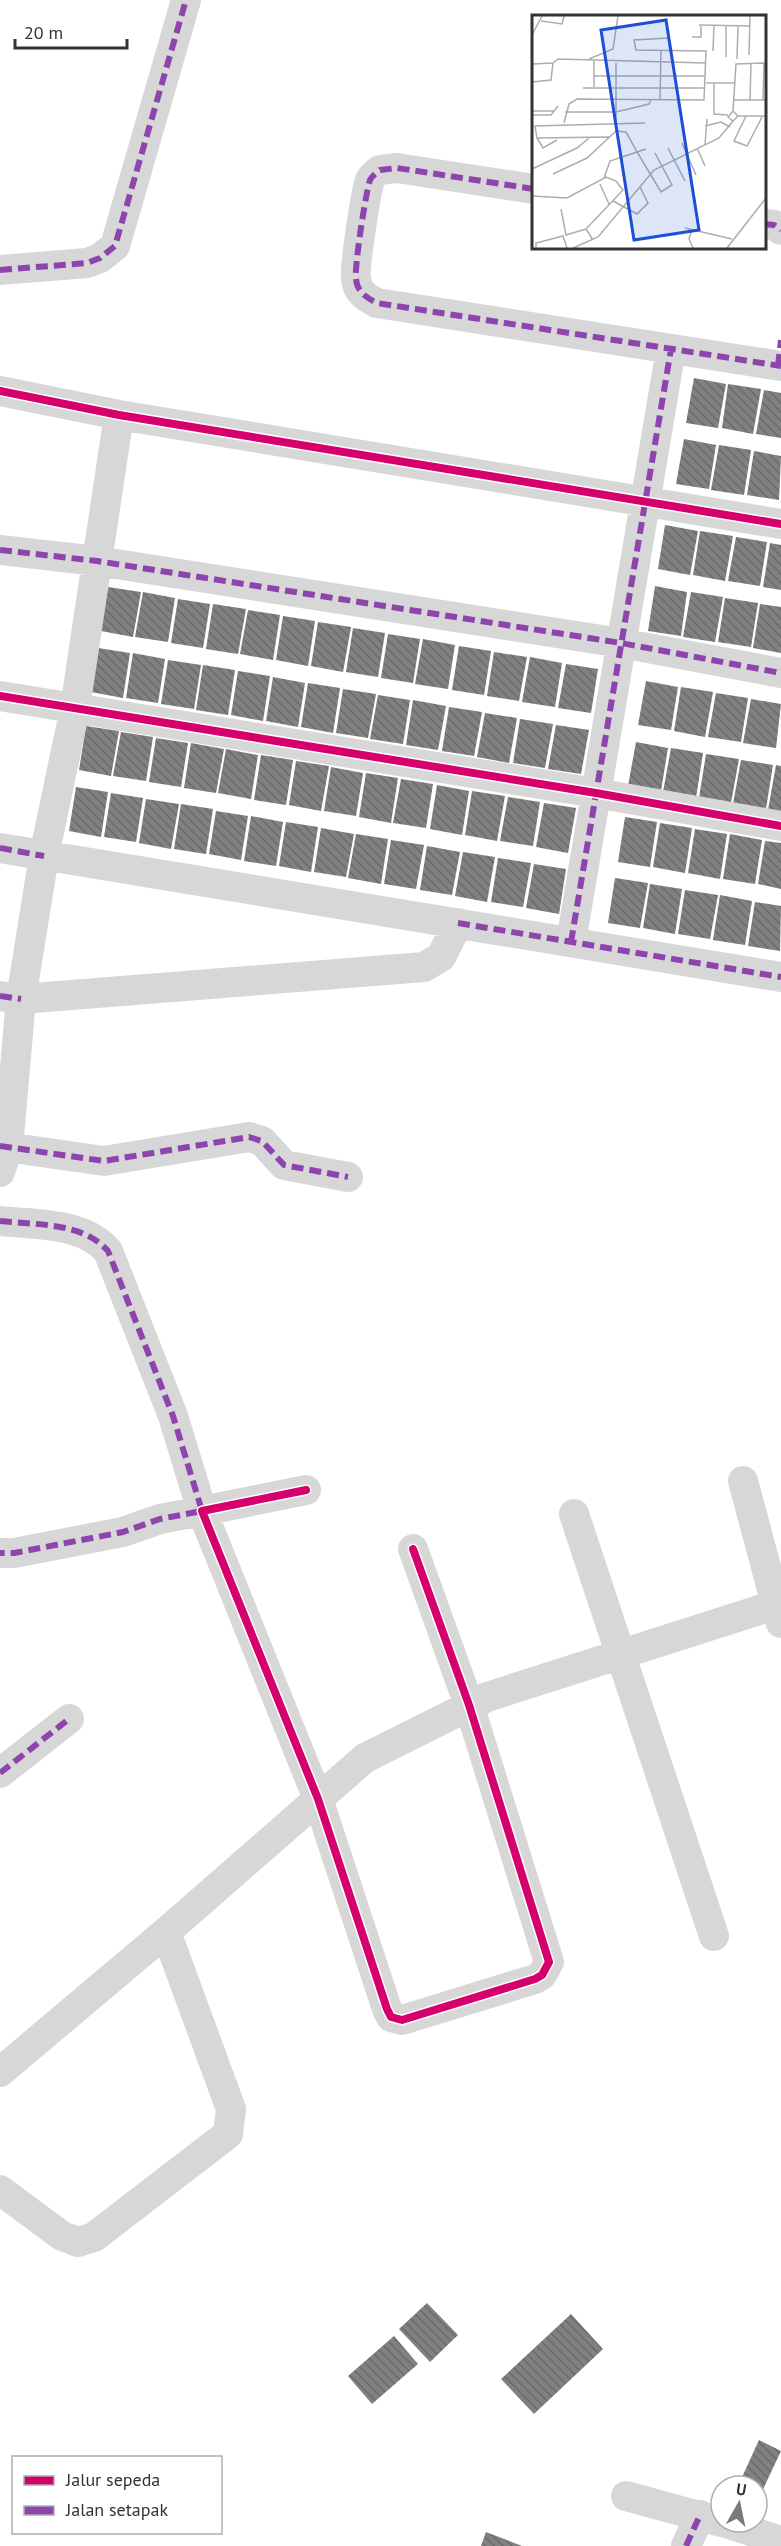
<svg xmlns="http://www.w3.org/2000/svg" width="781" height="2546" font-family="'PT Sans',sans-serif">
<style>
.building{fill:url(#building-back-hatch)}
.lines{fill:none;stroke-linecap:round;stroke-linejoin:round}
.minor{stroke:#d7d7d7;stroke-width:30}
.quiet{stroke:#8e44ad;stroke-width:6;stroke-dasharray:12 6;stroke-linecap:butt}
.cycleway-casing{stroke:#fff;stroke-width:11}
.cycleway{stroke:#d6006c;stroke-width:8}
.inset-road{fill:none;stroke:#adadad;stroke-width:1.5}
.view{fill:#1d4ed8;fill-opacity:0.15;stroke:#1d4ed8;stroke-width:3}
.inset-edge{fill:none;stroke:#333;stroke-width:3}
</style>
<defs>
<pattern id="building-back-hatch" width="6" height="6" patternUnits="userSpaceOnUse" patternTransform="scale(1.5)"><rect width="6" height="6" fill="#818181"/><path d="M-1 5l2 2M0 0l6 6M5-1l2 2" fill="none" stroke="#6a6a6a"/></pattern>
</defs>
<rect width="100%" height="100%" fill="#fff"/>
<path class="building" d="M 694,378 L 726,384 L 718,428 L 686,423 Z
M 728,384 L 761,389 L 753,434 L 722,428 Z
M 764,390 L 781,393 L 781,438 L 756,434 Z
M 684,439 L 716,445 L 709,489 L 676,484 Z
M 719,445 L 751,450 L 744,495 L 711,490 Z
M 754,451 L 781,456 L 779,500 L 747,495 Z
M 665,525 L 698,531 L 690,575 L 658,569 Z
M 700,531 L 733,536 L 725,581 L 693,575 Z
M 736,537 L 767,542 L 760,586 L 728,581 Z
M 770,543 L 781,545 L 781,590 L 763,587 Z
M 655,586 L 687,592 L 681,636 L 648,631 Z
M 108,587 L 141,592 L 133,637 L 101,631 Z
M 143,592 L 175,598 L 168,642 L 135,637 Z
M 691,592 L 723,597 L 715,642 L 683,637 Z
M 725,598 L 758,603 L 751,647 L 718,642 Z
M 178,599 L 210,604 L 203,648 L 171,643 Z
M 213,604 L 246,609 L 238,654 L 206,649 Z
M 760,604 L 781,607 L 781,653 L 753,648 Z
M 248,610 L 280,615 L 273,660 L 240,654 Z
M 283,616 L 315,621 L 308,666 L 276,660 Z
M 318,622 L 351,627 L 343,672 L 311,666 Z
M 353,628 L 385,633 L 378,677 L 346,672 Z
M 388,634 L 420,639 L 413,683 L 381,678 Z
M 423,639 L 455,645 L 448,689 L 415,684 Z
M 459,646 L 491,651 L 484,695 L 452,690 Z
M 98,648 L 130,653 L 123,698 L 91,692 Z
M 494,652 L 527,657 L 519,701 L 487,696 Z
M 133,653 L 165,659 L 158,703 L 126,698 Z
M 530,657 L 562,663 L 555,707 L 522,702 Z
M 168,660 L 201,665 L 194,709 L 161,704 Z
M 566,664 L 598,669 L 591,713 L 558,708 Z
M 203,665 L 235,670 L 228,715 L 196,710 Z
M 238,671 L 270,676 L 263,721 L 231,715 Z
M 273,677 L 305,683 L 298,727 L 266,721 Z
M 646,681 L 678,687 L 671,730 L 638,725 Z
M 308,683 L 340,688 L 333,733 L 301,727 Z
M 681,687 L 713,692 L 705,737 L 674,731 Z
M 343,689 L 376,694 L 368,738 L 336,733 Z
M 716,693 L 748,698 L 741,742 L 708,737 Z
M 378,695 L 410,700 L 403,744 L 370,739 Z
M 751,699 L 781,704 L 776,748 L 743,743 Z
M 413,700 L 446,706 L 438,750 L 406,745 Z
M 449,707 L 482,712 L 474,756 L 442,751 Z
M 485,713 L 517,718 L 509,763 L 477,757 Z
M 520,719 L 553,724 L 545,768 L 513,763 Z
M 556,725 L 589,730 L 581,774 L 548,769 Z
M 86,726 L 119,731 L 111,776 L 79,770 Z
M 121,732 L 153,737 L 146,781 L 113,776 Z
M 156,738 L 188,743 L 181,787 L 149,782 Z
M 636,742 L 668,748 L 661,791 L 628,786 Z
M 191,743 L 224,749 L 216,793 L 184,788 Z
M 671,748 L 703,753 L 696,798 L 663,792 Z
M 226,749 L 258,755 L 251,799 L 218,793 Z
M 706,754 L 739,759 L 731,803 L 699,798 Z
M 261,755 L 293,760 L 286,805 L 254,800 Z
M 741,760 L 773,765 L 766,809 L 733,804 Z
M 296,761 L 329,766 L 321,811 L 289,805 Z
M 776,765 L 781,766 L 781,812 L 768,810 Z
M 331,767 L 363,773 L 356,816 L 324,811 Z
M 366,773 L 398,778 L 391,823 L 359,817 Z
M 401,779 L 433,784 L 426,828 L 393,823 Z
M 437,785 L 469,791 L 462,835 L 430,829 Z
M 76,787 L 108,792 L 101,837 L 69,831 Z
M 472,791 L 505,796 L 497,841 L 465,835 Z
M 111,793 L 143,798 L 136,842 L 104,837 Z
M 508,797 L 540,802 L 533,846 L 500,841 Z
M 146,799 L 179,804 L 171,849 L 139,843 Z
M 544,803 L 576,808 L 568,853 L 536,847 Z
M 181,804 L 213,809 L 206,854 L 174,849 Z
M 216,811 L 248,816 L 241,860 L 209,854 Z
M 251,816 L 283,822 L 276,866 L 244,861 Z
M 625,817 L 657,822 L 650,867 L 618,862 Z
M 286,822 L 318,827 L 311,872 L 279,866 Z
M 660,823 L 692,828 L 685,873 L 653,867 Z
M 321,828 L 354,834 L 346,877 L 314,872 Z
M 695,829 L 727,834 L 720,879 L 688,873 Z
M 356,834 L 388,839 L 381,884 L 348,878 Z
M 730,834 L 762,840 L 755,884 L 723,879 Z
M 391,840 L 424,845 L 416,889 L 384,884 Z
M 765,841 L 781,843 L 781,889 L 758,884 Z
M 427,846 L 460,852 L 452,895 L 420,890 Z
M 463,852 L 495,857 L 487,902 L 455,896 Z
M 498,858 L 531,863 L 523,907 L 491,902 Z
M 534,864 L 566,869 L 559,914 L 526,908 Z
M 615,878 L 648,883 L 640,928 L 608,923 Z
M 650,884 L 682,889 L 675,934 L 643,928 Z
M 685,890 L 718,895 L 710,939 L 678,934 Z
M 720,895 L 752,901 L 745,945 L 713,940 Z
M 755,902 L 781,906 L 780,951 L 748,946 Z
M 427,2303 L 458,2335 L 430,2362 L 399,2329 Z
M 571,2314 L 603,2349 L 534,2414 L 501,2379 Z
M 394,2336 L 418,2364 L 372,2404 L 348,2376 Z
M 759,2440 L 781,2451 L 757,2502 L 757,2486 L 738,2486 Z
M 486,2532 L 522,2546 L 481,2546 Z"/>
<g class="lines">
<path class="minor" d="M 534,189 L 397,168 L 380,170 C 376,173 372,176 370,180 C 366,191 354,268 356,279 C 357,292 367,298 377,303 L 781,366
M 764,224 L 774,225 L 781,230
M 0,270 L 87,263 L 100,258 L 115,246 L 186,0
M 0,391 L 119,415 L 781,524
M 0,550 L 97,561 L 621,643 L 781,673
M 0,696 L 596,793 L 781,826
M 0,848 L 781,977
M 571,942 L 671,349
M 0,996 L 21,999 L 424,967 L 441,957 L 458,923
M 0,1146 L 104,1161 L 249,1137 L 262,1141 L 284,1165 L 348,1177
M 0,1172 L 8,1148 L 21,999 L 44,856 L 75,708 L 119,415
M 0,1221 C 36,1225 83,1222 108,1251 L 173,1416 L 202,1511 L 160,1519 L 123,1532 L 14,1553 L 0,1553
M 743,1481 L 781,1623
M 306,1490 L 202,1511 L 318,1799 L 387,2009 L 391,2017 L 402,2020 L 535,1979 L 542,1975 L 549,1962 L 469,1705 L 413,1549
M 574,1514 L 714,1936
M 0,1773 L 69,1719
M 0,2072 L 166,1932 L 365,1758 L 487,1697 L 781,1603
M 0,2190 L 62,2236 L 78,2242 L 94,2237 L 228,2134 L 231,2109 L 166,1932
M 626,2496 L 721,2522
M 723,2522 L 781,2541
M 686,2546 L 700,2515"/>
<path class="quiet" d="M 534,189 L 397,168 L 380,170 C 376,173 372,176 370,180 C 366,191 354,268 356,279 C 357,292 367,298 377,303 L 781,366
M 764,224 L 774,225 L 781,230
M 0,270 L 87,263 L 100,258 L 115,246 L 186,0
M 778,366 L 781,340
M 0,550 L 97,561 L 621,643 L 781,673
M 0,848 L 44,856
M 458,923 L 781,977
M 571,942 L 671,349
M 0,996 L 21,999
M 0,1146 L 104,1161 L 249,1137 L 262,1141 L 284,1165 L 348,1177
M 0,1221 C 36,1225 83,1222 108,1251 L 173,1416 L 202,1511 L 160,1519 L 123,1532 L 14,1553 L 0,1553
M 0,1773 L 69,1719
M 686,2546 L 700,2515"/>
<g class="cycleway-casing">
<path id="cycleway" d="M 0,391 L 119,415 L 781,524
M 0,696 L 596,793 L 781,826
M 306,1490 L 202,1511 L 318,1799 L 387,2009 L 391,2017 L 402,2020 L 535,1979 L 542,1975 L 549,1962 L 469,1705 L 413,1549"/>
</g>
<use href="#cycleway" class="cycleway"/>
</g>
<g transform="translate(532 15)">
<rect width="234" height="234" fill="#fff"/>
<path class="inset-road" d="M 9,6 L 30,9 L 32,1M 167,10 L 218,11M 0,20 L 10,1M 160,22 L 169,22 L 169,10M 181,36 L 182,10M 217,40 L 218,1M 194,42 L 194,11M 57,44 L 81,34 L 86,1M 205,44 L 206,11M 62,46 L 62,72M 1,49 L 21,48M 62,61 L 173,61M 0,67 L 19,65 L 21,48 L 26,44 L 174,48M 174,68 L 202,68M 182,68 L 182,99 L 196,100M 51,73 L 173,73M 128,85 L 129,35M 202,85 L 234,85M 218,85 L 219,48M 231,85 L 232,48M 0,96 L 22,96M 201,96 L 204,49 L 234,48M 33,97 L 84,97 L 117,89 L 119,85M 0,100 L 19,100 L 26,91M 206,101 L 201,106 L 196,102 L 201,96 L 206,101 L 234,101M 214,101 L 202,126 L 215,131 L 230,102M 32,108 L 37,89 L 45,84 L 172,85 L 174,36 L 104,35 L 102,25 L 136,23 L 138,35M 173,111 L 189,107 L 198,112M 77,122 L 5,123 L 3,111 L 113,108M 5,123 L 11,133 L 25,125M 150,128 L 164,160M 173,129 L 175,104M 136,133 L 153,166M 165,133 L 173,151M 114,134 L 105,137 L 129,177 L 140,170 L 123,138M 0,154 L 45,133 L 57,123M 21,159 L 55,143 L 84,116 L 84,48M 72,163 L 78,146 L 105,137 L 94,117 L 84,116M 68,169 L 77,189M 0,181 L 35,183 L 74,162 L 84,166 L 91,175 L 54,214 L 61,225M 81,186 L 105,199 L 116,188 L 108,172M 29,194 L 34,220 L 54,214M 153,213 L 200,224M 160,214 L 157,224 L 161,233M 4,233 L 4,228 L 31,221 L 35,233M 41,233 L 66,222 L 122,155 L 187,123 L 201,106M 195,233 L 234,183"/>
<path class="view" d="M 134,5 L 167,215 L 102,225 L 69,15 Z"/>
<rect width="234" height="234" class="inset-edge"/>
</g>
<rect x="12" y="2456" width="210" height="78" fill="#ffffff" stroke="#adadad" stroke-width="1.5"/>
<rect x="24" y="2476" width="30" height="9" fill="#d6006c" stroke="#adadad" stroke-width="1.5"/>
<text x="66" y="2486" font-size="18" fill="#333333">Jalur sepeda</text>
<rect x="24" y="2506" width="30" height="9" fill="#8e44ad" stroke="#adadad" stroke-width="1.5"/>
<text x="66" y="2516" font-size="18" fill="#333333">Jalan setapak</text>
<g transform="translate(739 2504) rotate(9)"><circle r="28" fill="#ffffff" stroke="#adadad" stroke-width="1.5"/>
<path d="M0-4.5L10 22L0 15L-10 22Z" fill="#7a7a7a"/>
<text y="-9" font-size="16" font-weight="bold" text-anchor="middle" fill="#333333">U</text>
</g>
<path d="M15 39v9h112v-9" fill="none" stroke="#333333" stroke-width="3"/>
<text x="24" y="39" font-size="18" fill="#333333" stroke="#ffffff" stroke-width="4.5" paint-order="stroke">20 m</text>
</svg>
